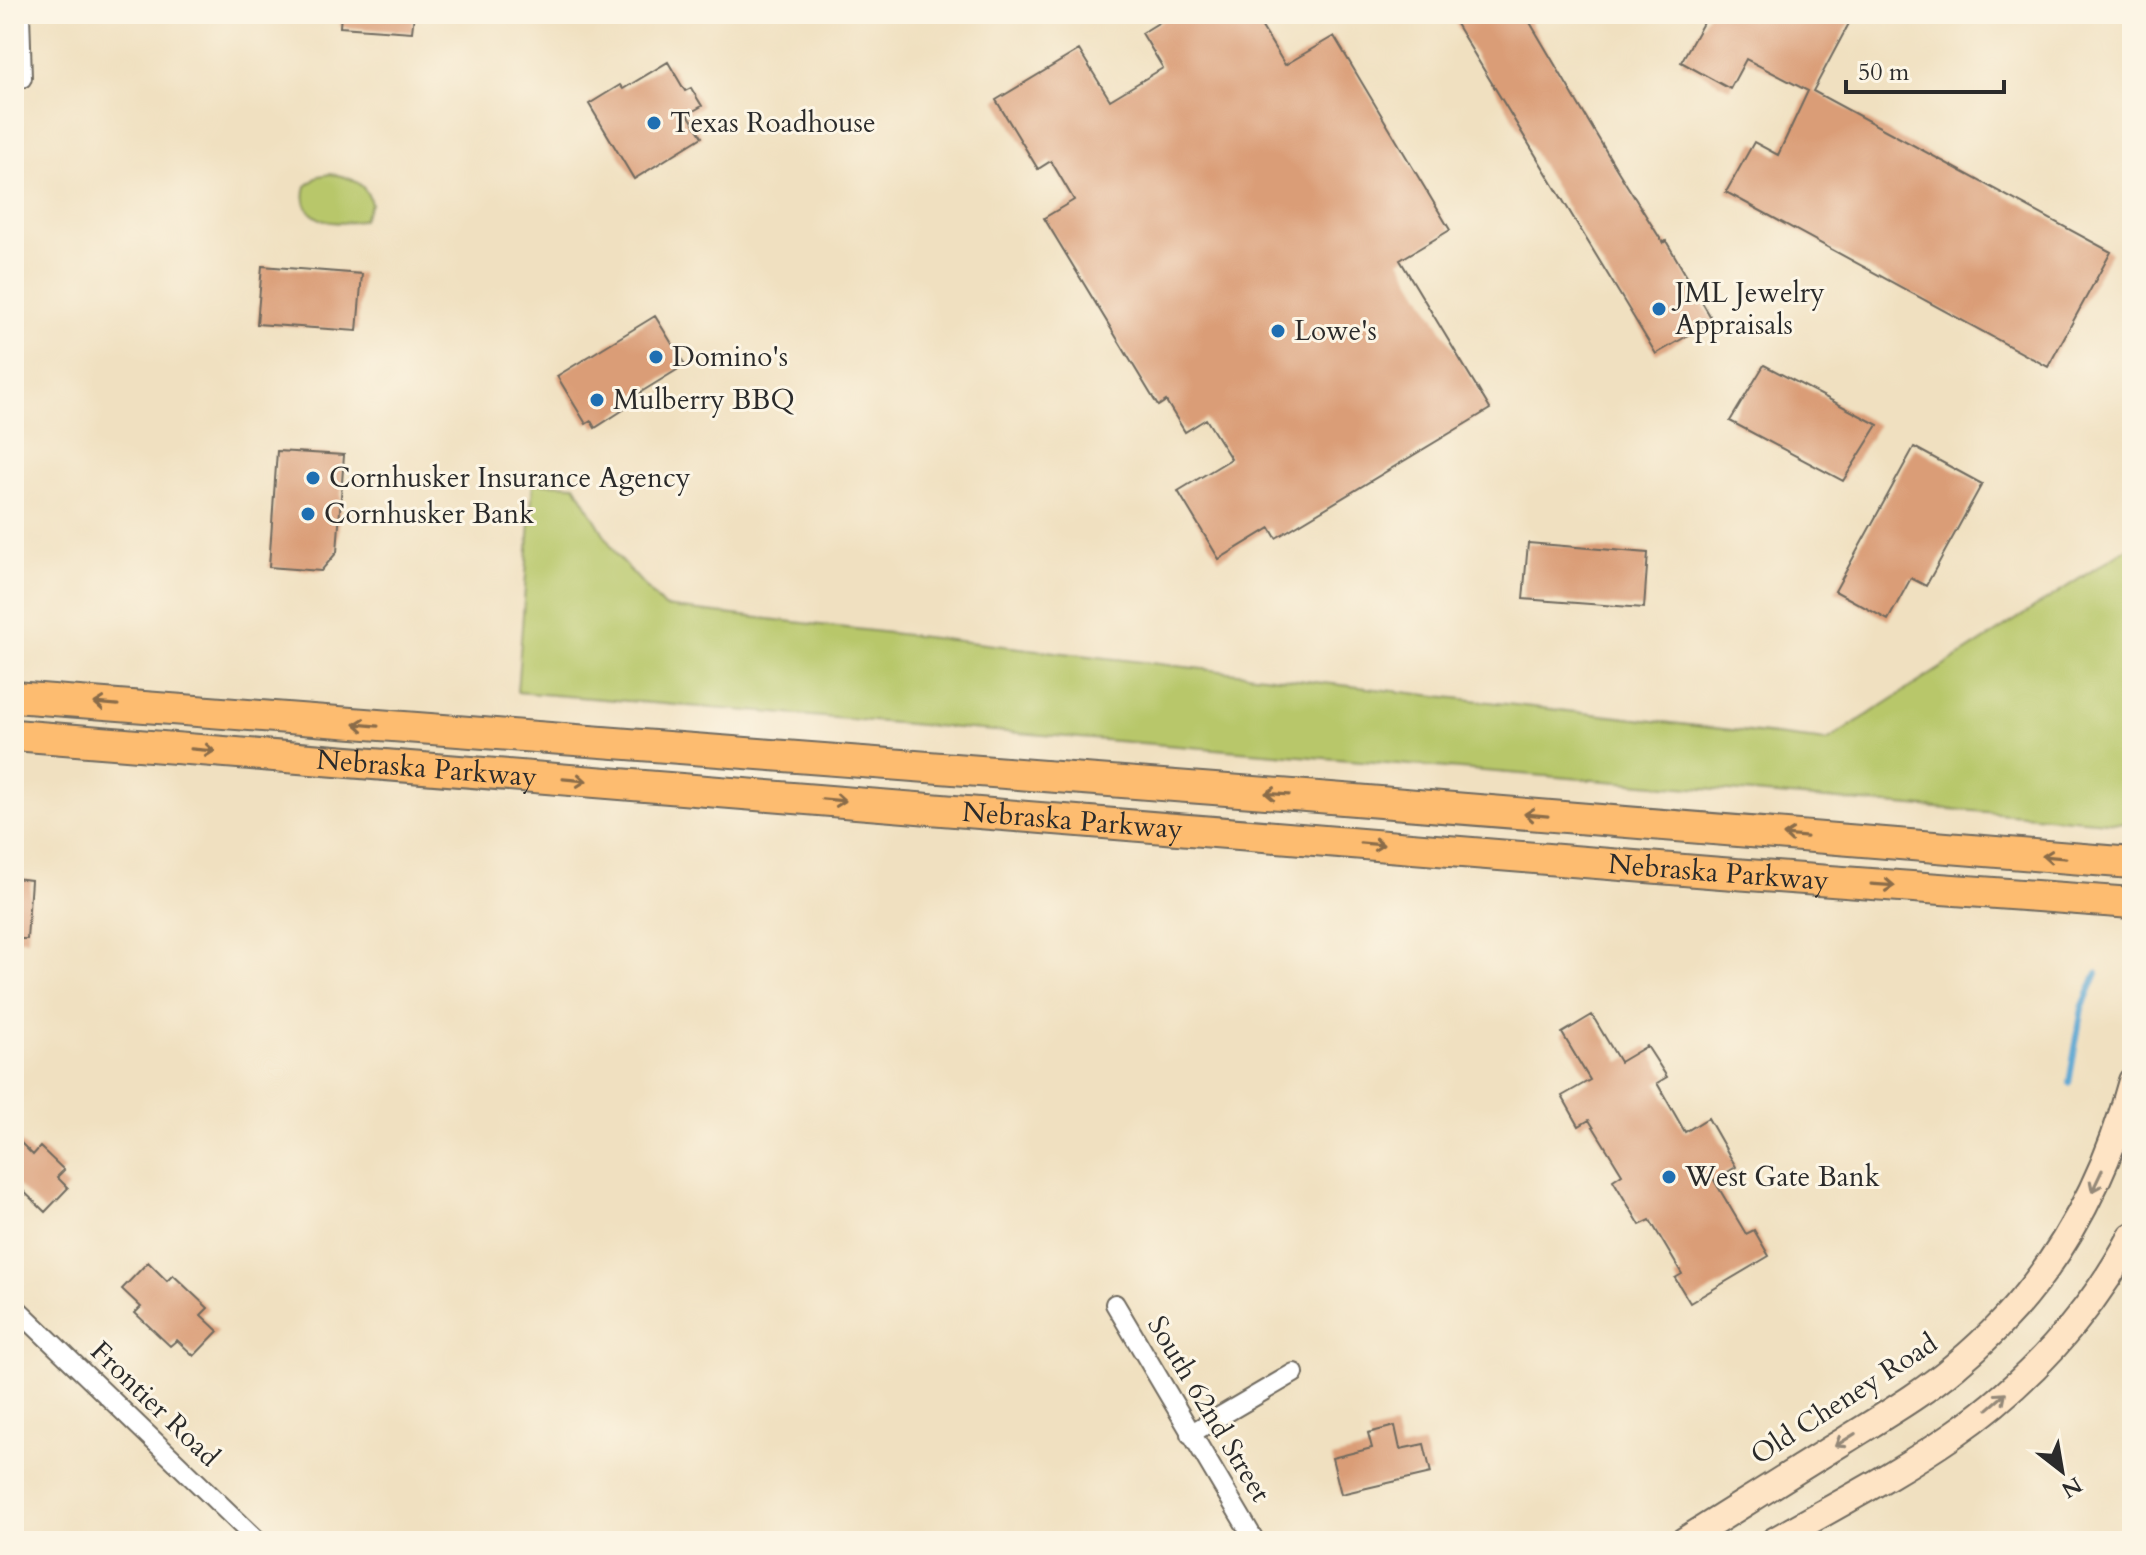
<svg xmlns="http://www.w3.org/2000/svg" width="2146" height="1555" font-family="Cardo,serif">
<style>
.green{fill:#b8c76a;stroke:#72794a;stroke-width:2}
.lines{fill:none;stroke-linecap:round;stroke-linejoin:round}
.stream{stroke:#58a5d1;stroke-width:6}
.building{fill:#da9d77}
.minor-casing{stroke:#706a5f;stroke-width:22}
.secondary-casing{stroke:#706a5f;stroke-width:30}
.primary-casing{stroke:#706a5f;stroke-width:34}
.minor{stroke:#fff;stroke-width:18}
.secondary{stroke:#fee4c5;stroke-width:26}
.primary{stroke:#fdbc6f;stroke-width:30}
.oneway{stroke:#8a6c4a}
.oneway2{stroke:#948878}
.poi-dot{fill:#1f6fb2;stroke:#fcf5e5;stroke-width:3}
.labels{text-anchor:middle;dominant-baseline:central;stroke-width:6;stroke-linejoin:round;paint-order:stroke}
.poi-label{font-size:28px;fill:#2b2b2b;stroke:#fcf5e5;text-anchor:start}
.street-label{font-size:28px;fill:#2b2b2b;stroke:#fcf5e5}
</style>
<rect width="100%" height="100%" fill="#fcf5e5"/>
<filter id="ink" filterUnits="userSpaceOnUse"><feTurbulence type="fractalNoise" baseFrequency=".0125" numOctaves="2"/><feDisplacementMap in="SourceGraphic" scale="16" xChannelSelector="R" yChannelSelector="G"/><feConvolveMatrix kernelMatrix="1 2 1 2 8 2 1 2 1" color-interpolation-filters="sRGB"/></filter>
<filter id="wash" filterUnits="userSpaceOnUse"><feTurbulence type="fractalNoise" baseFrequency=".006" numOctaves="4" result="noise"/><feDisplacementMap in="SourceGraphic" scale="32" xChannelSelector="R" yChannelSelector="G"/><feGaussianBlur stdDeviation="1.8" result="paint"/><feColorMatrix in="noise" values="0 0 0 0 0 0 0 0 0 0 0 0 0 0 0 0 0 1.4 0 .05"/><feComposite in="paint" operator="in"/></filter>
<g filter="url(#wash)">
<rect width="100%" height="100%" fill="#f0e0c0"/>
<path class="green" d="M 330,174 C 350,176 367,183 371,204 L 363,219 C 338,228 296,222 306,186 L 319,176 Z
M 533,483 L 575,485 L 617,556 L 664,607 L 1827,741 L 2132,545 L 2132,824 L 517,692 Z"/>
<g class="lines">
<path class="stream" d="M 2069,1083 L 2082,1008 L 2097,973"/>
</g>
<g id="blocks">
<path class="building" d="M 341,14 L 414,14 L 412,32 L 340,27 Z
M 1173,14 L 1254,14 L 1285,65 L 1334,36 L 1450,230 L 1400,260 L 1490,409 L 1276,538 L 1270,528 L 1219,559 L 1178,491 L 1231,459 L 1206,419 L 1185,432 L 1166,401 L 1158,406 L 1044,218 L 1074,200 L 1051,161 L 1038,169 L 996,100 L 1079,50 L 1110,100 L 1163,68 L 1142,33 Z
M 1450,14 L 1525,14 L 1616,168 L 1663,243 L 1666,241 L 1713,321 L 1656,354 Z
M 1708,14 L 1854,14 L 1813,91 L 2111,252 L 2048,367 L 1726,192 L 1754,142 L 1778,155 L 1808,91 L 1746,59 L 1730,89 L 1681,62 Z
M 668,62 L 685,91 L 691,88 L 702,106 L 688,114 L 702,137 L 634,179 L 589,104 L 620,85 L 623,89 Z
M 262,266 L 362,274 L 357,331 L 257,324 Z
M 655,316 L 685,365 L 628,400 L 631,405 L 595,428 L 591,421 L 586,424 L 557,376 Z
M 1764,365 L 1878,425 L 1843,481 L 1730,421 Z
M 1914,447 L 1982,484 L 1926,586 L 1911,578 L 1888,620 L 1835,591 Z
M 277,451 L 344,455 L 337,552 L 321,571 L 269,567 Z
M 1528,543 L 1648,553 L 1644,608 L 1523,599 Z
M 14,878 L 31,880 L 27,939 L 14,939 Z
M 1592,1015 L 1620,1062 L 1647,1046 L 1667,1077 L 1657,1083 L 1685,1132 L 1708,1118 L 1736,1167 L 1714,1180 L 1746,1234 L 1754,1230 L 1769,1256 L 1690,1303 L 1675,1278 L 1682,1274 L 1650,1220 L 1640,1225 L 1613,1180 L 1622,1174 L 1589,1120 L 1579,1126 L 1562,1096 L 1590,1080 L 1562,1033 Z
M 14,1136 L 33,1155 L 40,1147 L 64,1170 L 57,1177 L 68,1188 L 45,1212 L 14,1182 Z
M 148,1262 L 167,1281 L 173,1275 L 208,1308 L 201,1315 L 218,1331 L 194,1356 L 177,1340 L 170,1346 L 135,1313 L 141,1307 L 122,1289 Z
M 1395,1426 L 1400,1449 L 1424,1444 L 1431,1473 L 1341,1494 L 1332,1458 L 1372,1448 L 1368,1433 Z"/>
</g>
</g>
<g filter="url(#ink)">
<use href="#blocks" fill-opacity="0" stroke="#706a5f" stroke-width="2"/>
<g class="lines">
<g class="minor-casing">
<path id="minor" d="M 20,14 L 22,78
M 1115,1304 L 1255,1541
M 14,1306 L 258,1541
M 1190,1434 L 1294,1373"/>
</g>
<g class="secondary-casing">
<path id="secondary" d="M 1684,1541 C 1737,1508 1790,1474 1844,1441 C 1882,1417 1921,1395 1955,1366 C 2045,1292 2102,1193 2132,1081
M 1774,1541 C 1833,1507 1897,1474 1953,1435 C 2026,1385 2091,1314 2132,1236"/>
</g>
<g class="primary-casing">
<g id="primary">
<path d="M 14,697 L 1306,796 L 2132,863"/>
<path id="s1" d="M 14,735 L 1721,873 L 2132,903"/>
</g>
</g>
<use href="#minor" class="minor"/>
<use href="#secondary" class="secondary"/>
<use href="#primary" class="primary"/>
</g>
<defs><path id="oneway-shaft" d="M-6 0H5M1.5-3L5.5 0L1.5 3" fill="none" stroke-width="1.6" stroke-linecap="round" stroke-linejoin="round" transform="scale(2)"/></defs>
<g class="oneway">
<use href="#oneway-shaft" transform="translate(106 704) rotate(-175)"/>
<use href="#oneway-shaft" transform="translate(366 725) rotate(-175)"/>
<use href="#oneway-shaft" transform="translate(203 750) rotate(5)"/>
<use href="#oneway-shaft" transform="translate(575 780) rotate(5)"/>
<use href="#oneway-shaft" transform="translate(1277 794) rotate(-176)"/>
<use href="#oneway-shaft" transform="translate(834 800) rotate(5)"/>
<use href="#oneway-shaft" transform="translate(1536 815) rotate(-175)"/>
<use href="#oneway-shaft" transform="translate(1795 836) rotate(-175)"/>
<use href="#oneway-shaft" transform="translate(1372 844) rotate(5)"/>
<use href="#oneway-shaft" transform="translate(2054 857) rotate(-175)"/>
<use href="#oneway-shaft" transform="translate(1883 885) rotate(4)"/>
</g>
<g class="oneway2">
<use href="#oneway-shaft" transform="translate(2097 1181) rotate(115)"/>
<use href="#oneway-shaft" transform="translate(1997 1401) rotate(-41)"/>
<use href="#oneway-shaft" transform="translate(1845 1440) rotate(148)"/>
</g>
</g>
<g class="poi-dot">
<circle cx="654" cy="123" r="8"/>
<circle cx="1659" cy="309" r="8"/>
<circle cx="1278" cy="331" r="8"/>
<circle cx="656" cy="357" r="8"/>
<circle cx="597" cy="400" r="8"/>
<circle cx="313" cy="478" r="8"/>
<circle cx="308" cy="514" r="8"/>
<circle cx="1669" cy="1177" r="8"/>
</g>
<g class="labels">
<g class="poi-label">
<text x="670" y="123">Texas Roadhouse</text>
<text x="1675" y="293">JML Jewelry<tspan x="1675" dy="32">Appraisals</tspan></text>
<text x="1294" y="331">Lowe's</text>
<text x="672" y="357">Domino's</text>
<text x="613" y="400">Mulberry BBQ</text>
<text x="329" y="478">Cornhusker Insurance Agency</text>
<text x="324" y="514">Cornhusker Bank</text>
<text x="1685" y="1177">West Gate Bank</text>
</g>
<g class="street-label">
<text stroke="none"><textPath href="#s1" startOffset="414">Nebraska Parkway</textPath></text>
<text stroke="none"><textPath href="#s1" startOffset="1062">Nebraska Parkway</textPath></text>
<text stroke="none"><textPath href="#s1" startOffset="1710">Nebraska Parkway</textPath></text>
<text transform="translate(1844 1399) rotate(-33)">Old Cheney Road</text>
<text transform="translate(155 1404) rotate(44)">Frontier Road</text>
<text transform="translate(1209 1409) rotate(59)">South 62nd Street</text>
</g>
</g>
<rect width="2146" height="1555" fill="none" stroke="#fcf5e5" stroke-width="48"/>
<g transform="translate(2062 1471) rotate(149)" stroke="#fcf5e5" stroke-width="6" paint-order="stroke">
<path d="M0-6L14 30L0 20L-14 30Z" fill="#2b2b2b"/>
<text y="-12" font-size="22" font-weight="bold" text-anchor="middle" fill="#2b2b2b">N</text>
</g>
<path d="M1846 80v12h158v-12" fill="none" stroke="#2b2b2b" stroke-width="4"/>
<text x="1858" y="80" font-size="24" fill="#2b2b2b" stroke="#fcf5e5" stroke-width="6" paint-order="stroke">50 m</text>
</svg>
